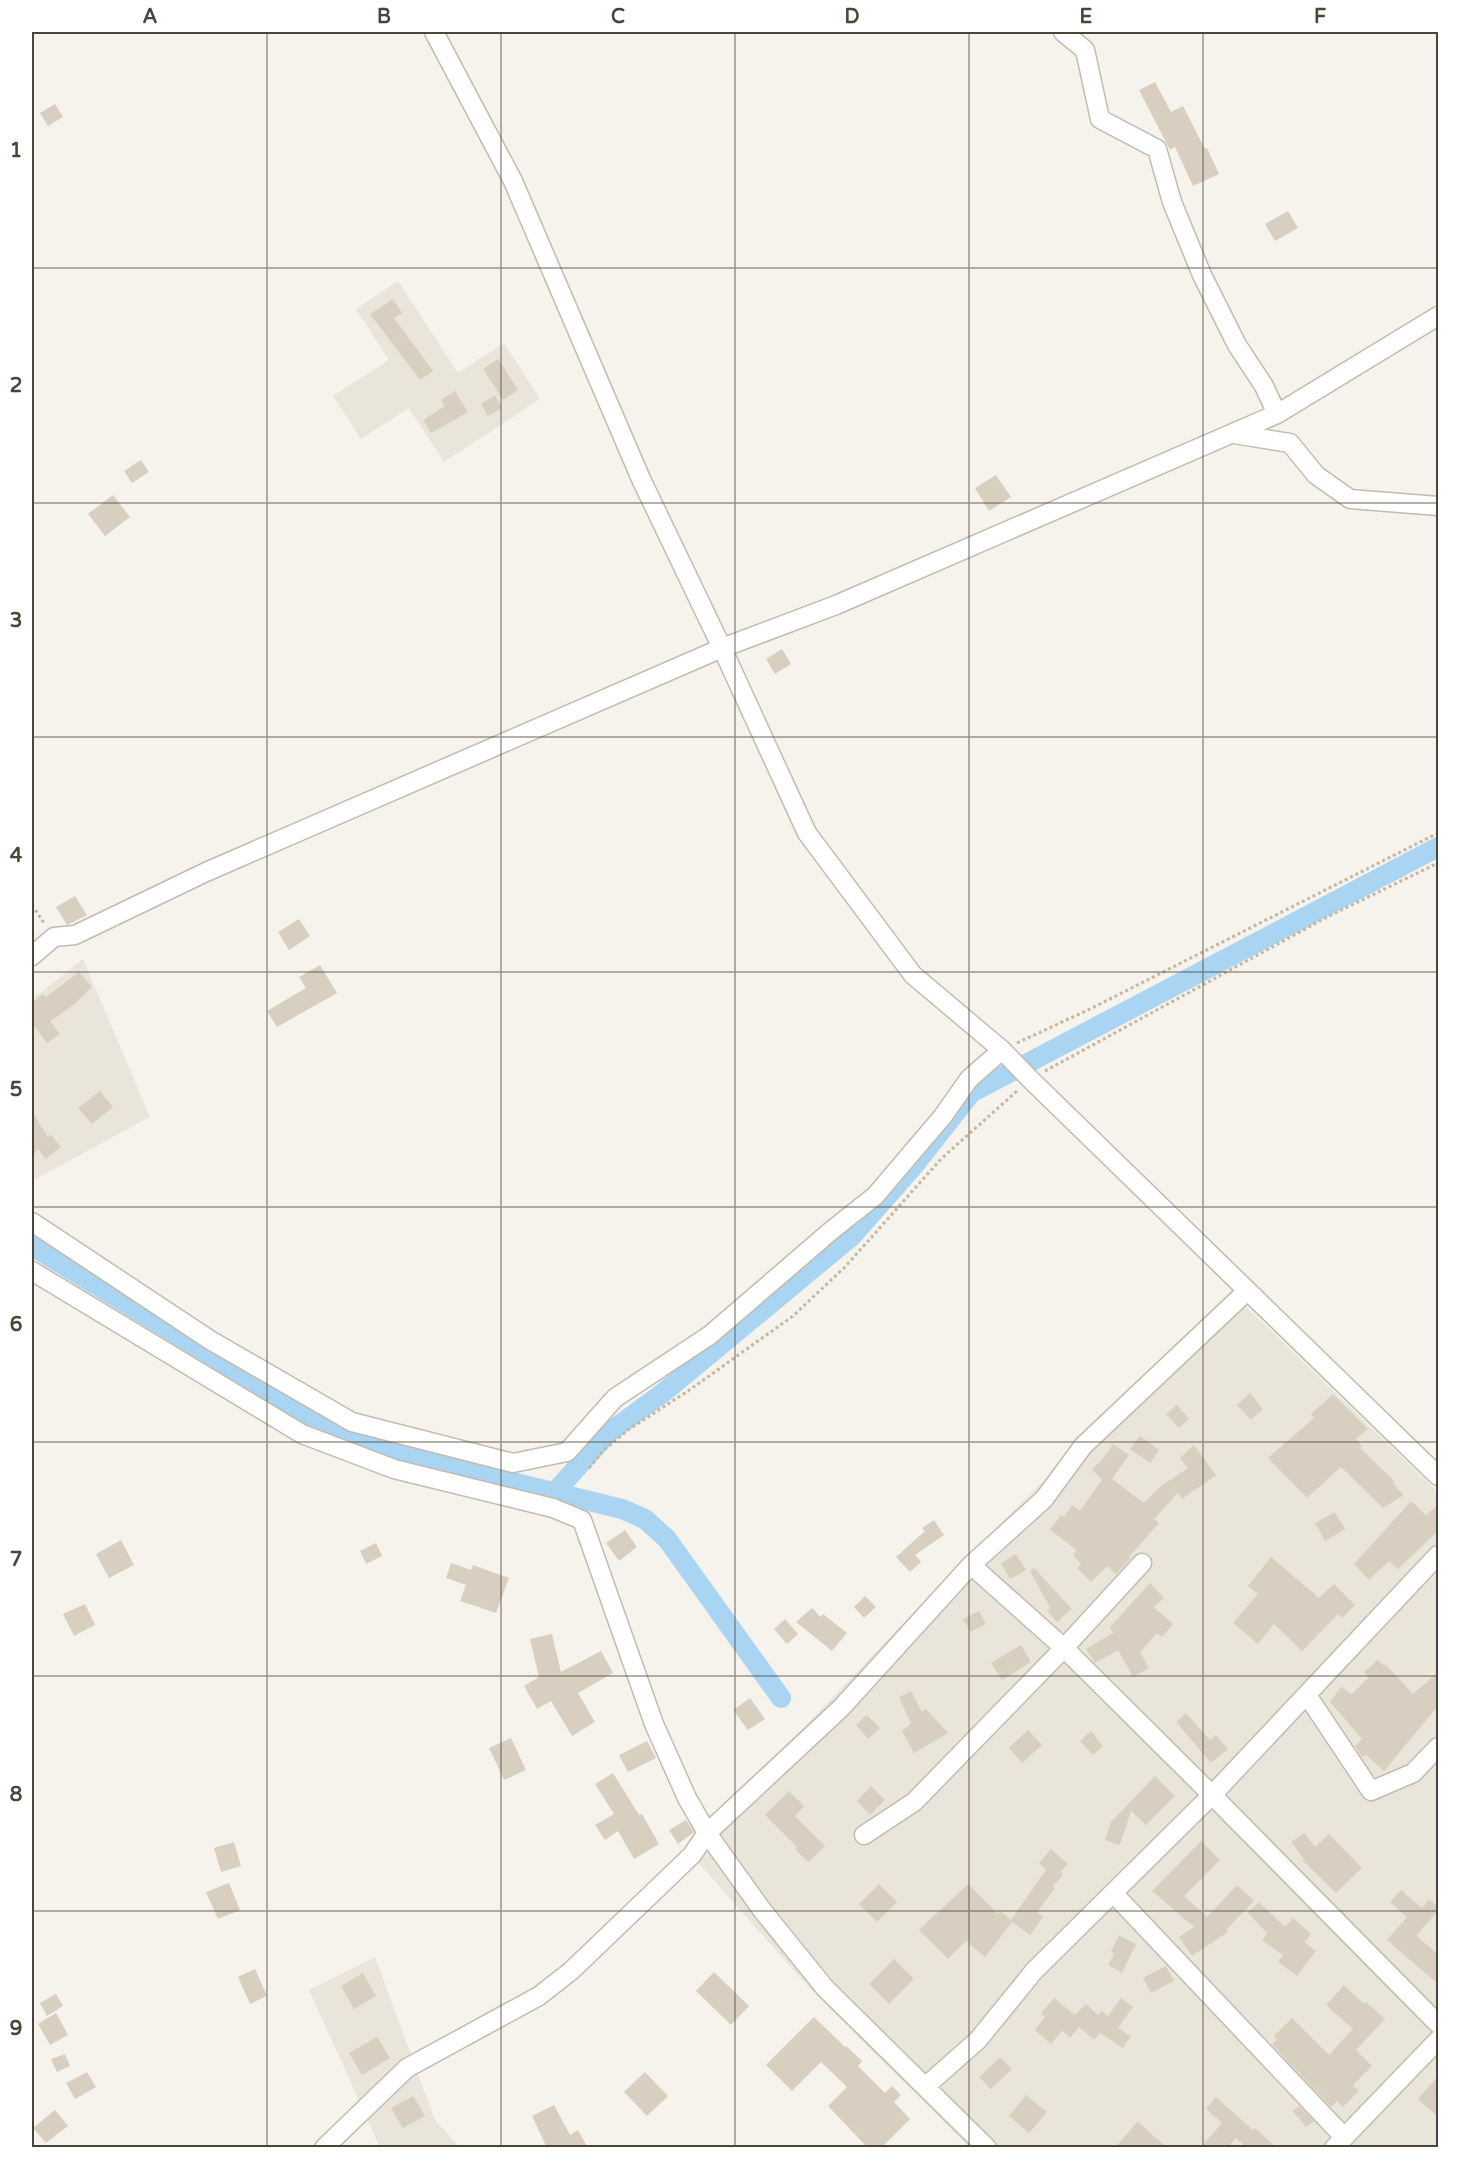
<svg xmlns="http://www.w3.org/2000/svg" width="1470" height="2179" font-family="'Varela Round',sans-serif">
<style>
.residential{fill:#eae5da}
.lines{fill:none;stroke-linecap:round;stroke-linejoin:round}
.canal{stroke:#a9d4f2;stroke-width:20}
.building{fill:#d8cfc1}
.minor-casing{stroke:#c2bbae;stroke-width:21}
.path{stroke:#c4b79f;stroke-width:3;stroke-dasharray:3 3;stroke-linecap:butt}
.minor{stroke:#fff;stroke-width:18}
.grid{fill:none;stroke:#4b4439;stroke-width:1.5;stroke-opacity:0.55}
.neatline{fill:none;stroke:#4b4439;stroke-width:2}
.grid-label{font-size:20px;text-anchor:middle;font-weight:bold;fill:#4b4439}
</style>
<rect width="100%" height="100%" fill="#f6f3ec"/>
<path class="residential" d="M 398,281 L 458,373 L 504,343 L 540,399 L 444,462 L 409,408 L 361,439 L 333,396 L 389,360 L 356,309 Z
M 83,959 L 150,1117 L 32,1181 L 32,999 Z
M 1232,1293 L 1438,1492 L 1438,2147 L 969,2147 L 811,1990 L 687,1850 L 957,1567 Z
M 375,1957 L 435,2120 L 459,2147 L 380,2147 L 309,1990 Z"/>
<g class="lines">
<path class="canal" d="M 32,1246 L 356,1444 L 622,1509 L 645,1519 L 667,1539 L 781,1698
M 555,1492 L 607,1434 L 664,1392 L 852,1236 L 912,1168 L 971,1093 L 1438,847"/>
</g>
<path class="building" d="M 1155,82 L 1171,112 L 1183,106 L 1205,149 L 1207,148 L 1219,174 L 1193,186 L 1175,147 L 1170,150 L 1139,90 Z
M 55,104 L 63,117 L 48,126 L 40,113 Z
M 1288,211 L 1298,228 L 1275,241 L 1265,224 Z
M 393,299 L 402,313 L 394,318 L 433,371 L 420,380 L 370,314 Z
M 498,359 L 518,390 L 503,400 L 483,369 Z
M 455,391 L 468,412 L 431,433 L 423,420 L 445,406 L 441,400 Z
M 495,395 L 502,408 L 488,416 L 481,404 Z
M 141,460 L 149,472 L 132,483 L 124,471 Z
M 996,475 L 1011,497 L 989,511 L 975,488 Z
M 113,495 L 130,517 L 105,536 L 88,514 Z
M 782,649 L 791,664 L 775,674 L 766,659 Z
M 75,896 L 87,915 L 67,925 L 56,907 Z
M 299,919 L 310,936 L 289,950 L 278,932 Z
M 320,965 L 337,993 L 277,1027 L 267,1011 L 306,988 L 299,977 Z
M 79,972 L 92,987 L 75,1004 L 50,1021 L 60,1034 L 47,1043 L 32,1023 L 32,1003 L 43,994 L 46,997 Z
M 100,1091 L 113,1107 L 92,1124 L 78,1108 Z
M 32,1111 L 48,1137 L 51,1135 L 61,1147 L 46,1159 L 38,1149 L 32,1156 Z
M 1250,1393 L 1263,1409 L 1251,1420 L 1237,1405 Z
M 1333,1394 L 1368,1429 L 1356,1439 L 1362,1446 L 1360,1448 L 1395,1482 L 1393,1484 L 1404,1495 L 1383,1508 L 1341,1467 L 1307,1498 L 1268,1458 L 1314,1418 L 1311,1414 Z
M 1177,1405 L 1189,1419 L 1179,1428 L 1166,1414 Z
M 1140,1436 L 1159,1450 L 1150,1463 L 1130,1449 Z
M 1113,1444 L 1129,1455 L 1112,1479 L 1144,1503 L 1161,1486 L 1188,1468 L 1180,1458 L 1194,1445 L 1216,1475 L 1182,1499 L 1178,1493 L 1154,1519 L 1159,1523 L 1129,1557 L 1131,1558 L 1116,1574 L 1107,1566 L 1091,1582 L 1077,1568 L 1081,1564 L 1073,1555 L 1077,1550 L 1050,1530 L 1061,1515 L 1064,1517 L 1072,1505 L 1080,1511 L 1102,1480 L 1092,1469 L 1102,1460 Z
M 1411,1501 L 1426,1515 L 1438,1505 L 1438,1531 L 1398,1569 L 1389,1561 L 1369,1580 L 1354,1564 Z
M 1335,1512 L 1345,1529 L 1325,1541 L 1315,1523 Z
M 934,1520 L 944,1535 L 915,1555 L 921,1562 L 910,1572 L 896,1557 L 925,1531 L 922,1528 Z
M 625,1530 L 637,1547 L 619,1561 L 606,1543 Z
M 121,1540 L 134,1565 L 109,1578 L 96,1554 Z
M 376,1543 L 382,1556 L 366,1564 L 360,1551 Z
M 1016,1554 L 1026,1570 L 1010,1579 L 1001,1563 Z
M 1271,1557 L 1319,1598 L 1334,1584 L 1355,1605 L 1342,1618 L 1338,1614 L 1302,1651 L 1274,1624 L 1258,1644 L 1233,1623 L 1258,1594 L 1248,1586 Z
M 451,1563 L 471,1570 L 473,1565 L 509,1578 L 496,1613 L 460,1601 L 466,1585 L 446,1578 Z
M 1034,1568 L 1072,1609 L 1057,1622 L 1047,1611 L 1050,1608 L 1030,1571 Z
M 1150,1583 L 1164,1598 L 1154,1607 L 1173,1624 L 1162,1637 L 1157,1633 L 1140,1652 L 1149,1668 L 1133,1677 L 1118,1650 L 1095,1663 L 1086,1649 L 1113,1633 L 1110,1627 Z
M 865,1596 L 876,1607 L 864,1618 L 854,1607 Z
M 85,1604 L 95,1625 L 74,1636 L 63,1614 Z
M 812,1608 L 821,1617 L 823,1614 L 847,1633 L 832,1651 L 796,1622 Z
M 979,1611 L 986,1624 L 970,1632 L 963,1619 Z
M 785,1619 L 798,1634 L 787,1644 L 774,1629 Z
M 552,1634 L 561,1672 L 601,1651 L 613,1673 L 578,1693 L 595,1722 L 572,1736 L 551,1701 L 537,1709 L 524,1686 L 539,1677 L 530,1639 Z
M 1021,1645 L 1031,1662 L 1002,1680 L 991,1663 Z
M 1378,1660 L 1384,1666 L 1386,1665 L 1413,1694 L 1438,1672 L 1438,1706 L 1384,1771 L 1366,1755 L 1362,1757 L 1355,1746 L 1362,1739 L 1330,1702 L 1341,1687 L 1352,1694 L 1369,1677 L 1364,1672 Z
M 911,1691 L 922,1712 L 926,1709 L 948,1733 L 914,1753 L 902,1731 L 911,1724 L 899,1697 Z
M 750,1698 L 765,1719 L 748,1730 L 733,1710 Z
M 1186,1713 L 1210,1740 L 1216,1735 L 1228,1749 L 1211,1763 L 1176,1722 Z
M 867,1715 L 880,1728 L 868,1739 L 856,1725 Z
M 1028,1730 L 1042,1745 L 1022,1763 L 1009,1748 Z
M 1091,1731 L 1103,1746 L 1093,1755 L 1080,1741 Z
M 511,1738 L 526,1770 L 504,1780 L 489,1748 Z
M 647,1741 L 656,1758 L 628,1772 L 619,1755 Z
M 613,1773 L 639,1815 L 642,1814 L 659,1844 L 634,1859 L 618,1831 L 605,1840 L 595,1825 L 614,1814 L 595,1784 Z
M 1155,1776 L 1175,1796 L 1146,1825 L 1131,1811 L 1120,1845 L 1105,1840 L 1111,1822 Z
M 871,1786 L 885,1800 L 870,1815 L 857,1801 Z
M 789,1791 L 804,1806 L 795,1816 L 825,1846 L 808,1862 L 795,1849 L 797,1847 L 765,1815 Z
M 686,1820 L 694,1832 L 678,1844 L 669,1830 Z
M 1304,1833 L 1315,1847 L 1329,1834 L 1362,1868 L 1336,1893 L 1302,1860 L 1304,1859 L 1291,1842 Z
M 1201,1841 L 1220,1860 L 1184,1896 L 1207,1917 L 1237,1885 L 1254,1901 L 1226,1930 L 1228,1932 L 1192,1956 L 1179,1937 L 1194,1927 L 1152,1891 Z
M 234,1842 L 241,1866 L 221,1872 L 214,1848 Z
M 1051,1849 L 1068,1864 L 1060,1872 L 1063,1875 L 1053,1886 L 1055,1888 L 1037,1912 L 1043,1917 L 1030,1935 L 1012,1922 L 985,1957 L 966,1941 L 948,1959 L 919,1930 L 968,1884 L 998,1914 L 1000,1911 L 1011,1920 L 1046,1870 L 1039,1863 Z
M 229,1883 L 240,1910 L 218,1919 L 206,1892 Z
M 879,1884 L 897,1902 L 877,1922 L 859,1904 Z
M 1401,1890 L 1422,1908 L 1429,1899 L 1438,1907 L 1438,1911 L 1416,1936 L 1438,1954 L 1438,1984 L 1387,1940 L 1407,1917 L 1390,1902 Z
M 1259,1902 L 1285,1927 L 1293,1918 L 1311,1934 L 1304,1942 L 1316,1951 L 1297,1976 L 1278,1962 L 1283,1955 L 1262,1941 L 1267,1933 L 1248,1913 Z
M 1119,1935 L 1136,1944 L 1122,1973 L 1108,1965 L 1114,1954 L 1111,1952 Z
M 894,1959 L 914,1979 L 889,2004 L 869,1984 Z
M 1166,1966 L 1174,1981 L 1151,1993 L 1143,1978 Z
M 255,1969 L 267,1996 L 250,2004 L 238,1977 Z
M 714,1972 L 749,2006 L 731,2025 L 696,1991 Z
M 363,1973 L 376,1996 L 354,2009 L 341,1986 Z
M 1344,1985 L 1364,2004 L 1366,2002 L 1385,2019 L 1356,2050 L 1372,2066 L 1353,2085 L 1359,2091 L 1343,2107 L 1337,2101 L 1331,2107 L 1272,2044 L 1277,2040 L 1274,2036 L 1292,2018 L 1329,2055 L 1353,2029 L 1326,2005 Z
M 56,1994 L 63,2006 L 47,2016 L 40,2003 Z
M 1054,1998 L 1075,2015 L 1086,2004 L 1098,2015 L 1102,2011 L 1108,2016 L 1121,1998 L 1133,2007 L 1118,2028 L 1131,2036 L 1123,2048 L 1100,2033 L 1094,2040 L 1079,2027 L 1070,2038 L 1062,2031 L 1051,2044 L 1035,2030 L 1045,2017 L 1041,2013 Z
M 56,2013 L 68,2035 L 50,2045 L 38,2024 Z
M 814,2017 L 845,2047 L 846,2046 L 862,2061 L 858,2066 L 885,2093 L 892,2086 L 901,2095 L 894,2102 L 910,2119 L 881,2148 L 868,2148 L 828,2106 L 847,2087 L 821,2062 L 792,2091 L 766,2065 Z
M 377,2037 L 390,2058 L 362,2075 L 349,2053 Z
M 65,2054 L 70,2066 L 57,2072 L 51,2059 Z
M 1000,2057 L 1012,2069 L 991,2089 L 979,2077 Z
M 87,2072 L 96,2087 L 75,2099 L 66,2083 Z
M 645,2072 L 668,2096 L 647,2116 L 624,2092 Z
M 1438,2076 L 1438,2117 L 1418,2099 Z
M 1026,2095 L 1047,2112 L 1029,2133 L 1009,2116 Z
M 413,2096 L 425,2116 L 403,2128 L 391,2108 Z
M 1216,2097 L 1253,2130 L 1255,2128 L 1277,2148 L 1247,2148 L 1236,2138 L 1227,2148 L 1200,2148 L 1222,2123 L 1206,2109 Z
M 554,2105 L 570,2135 L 578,2130 L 588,2148 L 547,2148 L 532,2116 Z
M 1299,2106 L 1314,2121 L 1306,2127 L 1293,2111 Z
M 55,2110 L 68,2126 L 46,2143 L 33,2128 Z
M 1138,2121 L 1150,2133 L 1168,2148 L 1115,2148 Z"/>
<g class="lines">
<g class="minor-casing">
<path id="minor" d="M 434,32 L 513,181 L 641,479 L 722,648 L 807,833 L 913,975 L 1002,1050 L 1030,1079 L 1438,1476
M 1063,32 L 1085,50 L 1100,119 L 1157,149 L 1172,202 L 1202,275 L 1237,345 L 1264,386 L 1277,414
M 1234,434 L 1290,443 L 1316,475 L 1350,499 L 1438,506
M 32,956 L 54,937 L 75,935 L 206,872 L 722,648 L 836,605 L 1277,414 L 1438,316
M 32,1222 L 210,1340 L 352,1422 L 513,1463 L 567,1452 L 615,1398 L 710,1335 L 832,1230 L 875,1196 L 943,1116 L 969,1079 L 1002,1050
M 32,1271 L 302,1434 L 394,1469 L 553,1508 L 582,1520 L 654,1724 L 687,1798 L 707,1833 L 762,1910 L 825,1988 L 987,2148
M 971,1565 L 1064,1648 L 1212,1795 L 1438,2024
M 1307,1695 L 1371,1791 L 1413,1773 L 1438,1747
M 864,1835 L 914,1802 L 1064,1648 L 1142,1563
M 1113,1893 L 1344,2137
M 926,2086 L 978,2040 L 1034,1971 L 1212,1795 L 1438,1555
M 324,2148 L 407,2068 L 539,1996 L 571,1971 L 692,1855 L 707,1833 L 841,1708 L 971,1565 L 1044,1499 L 1083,1446 L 1247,1291
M 1334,2148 L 1438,2040"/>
</g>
<path class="path" d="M 32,905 L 44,923
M 1017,1043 L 1090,1009 L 1438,833
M 1045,1071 L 1329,916 L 1438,863
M 589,1468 L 604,1450 L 628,1430 L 688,1391 L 793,1316 L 845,1267 L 941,1159 L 1018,1090"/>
<use href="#minor" class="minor"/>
</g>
<path class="grid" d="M 267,32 L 267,2148M 501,32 L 501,2148M 735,32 L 735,2148M 969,32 L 969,2148M 1203,32 L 1203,2148M 32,268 L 1438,268M 32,503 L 1438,503M 32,737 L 1438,737M 32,972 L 1438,972M 32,1207 L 1438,1207M 32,1442 L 1438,1442M 32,1676 L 1438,1676M 32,1911 L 1438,1911"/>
<rect width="1470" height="2179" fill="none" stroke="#ffffff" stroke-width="66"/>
<rect x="33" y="33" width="1404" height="2113" class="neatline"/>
<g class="grid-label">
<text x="150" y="23">A</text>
<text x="384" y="23">B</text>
<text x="618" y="23">C</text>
<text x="852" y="23">D</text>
<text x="1086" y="23">E</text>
<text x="1320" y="23">F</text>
<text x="16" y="157">1</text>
<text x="16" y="392">2</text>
<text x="16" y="627">3</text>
<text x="16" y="862">4</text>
<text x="16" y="1096">5</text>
<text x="16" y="1331">6</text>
<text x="16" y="1566">7</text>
<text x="16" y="1801">8</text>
<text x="16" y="2035">9</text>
</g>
</svg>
